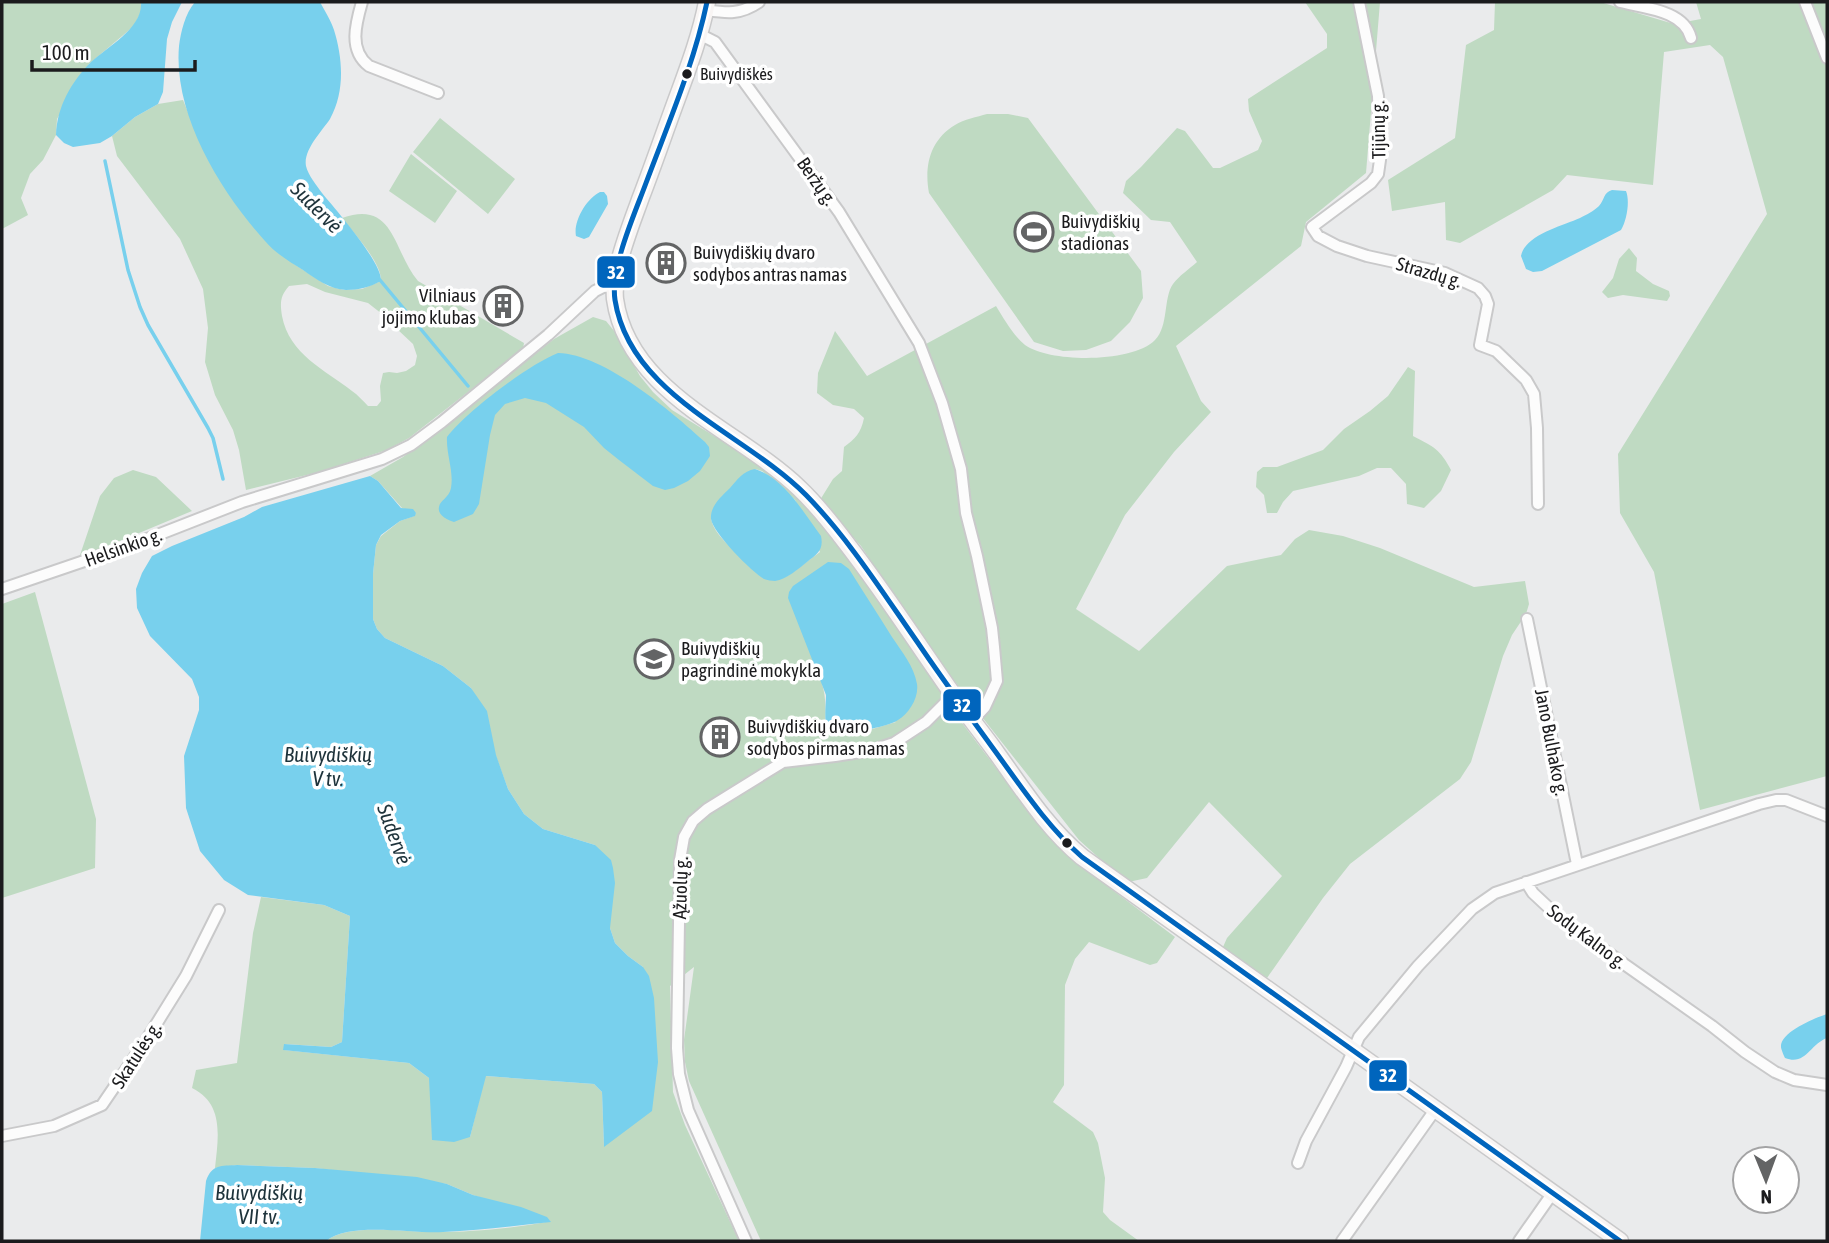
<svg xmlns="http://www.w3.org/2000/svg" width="1829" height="1243" font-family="'Asap Condensed',sans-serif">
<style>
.green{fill:#bfdac2;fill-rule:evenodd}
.water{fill:#78d0ed}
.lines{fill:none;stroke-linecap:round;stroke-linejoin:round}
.stream{stroke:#78d0ed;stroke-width:3.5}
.minor-casing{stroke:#c9c9ca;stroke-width:14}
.secondary-casing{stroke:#c9c9ca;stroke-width:19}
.minor{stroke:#fcfcfc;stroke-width:10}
.secondary{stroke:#f8f5f4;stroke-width:16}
.bus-1-casing{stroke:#fff;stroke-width:10}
.bus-1{stroke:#0065bd;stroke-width:5}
.bus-dot{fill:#1b1b1d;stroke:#fff;stroke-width:2.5}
.labels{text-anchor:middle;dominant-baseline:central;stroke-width:7;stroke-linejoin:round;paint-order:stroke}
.bus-label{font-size:17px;fill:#1b1b1d;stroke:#fff;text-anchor:start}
.street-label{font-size:19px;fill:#1b1b1d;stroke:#fff}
.poi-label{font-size:19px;fill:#1b1b1d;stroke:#fff;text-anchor:start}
.water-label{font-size:21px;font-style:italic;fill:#1e333b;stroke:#fff}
.line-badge{stroke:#fff;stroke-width:2.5}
.badge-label{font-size:19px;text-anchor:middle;font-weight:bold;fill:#fff}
</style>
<rect width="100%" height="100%" fill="#eaebec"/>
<path class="green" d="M 2,2 L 141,2 L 142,10 L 134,26 L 89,64 L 57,119 L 56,135 L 43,160 L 30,174 L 21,198 L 28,215 L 2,229 Z
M 1305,2 L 1380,2 L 1366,173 L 1306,222 L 1301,246 L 1176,346 L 1201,401 L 1211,412 L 1174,452 L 1125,515 L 1076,609 L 1139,651 L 1227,566 L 1281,555 L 1295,539 L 1309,530 L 1343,536 L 1380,548 L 1474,587 L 1525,581 L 1529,604 L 1526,614 L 1512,635 L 1503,656 L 1471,762 L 1460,779 L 1350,864 L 1323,898 L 1267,978 L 1223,947 L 1227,938 L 1282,876 L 1209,802 L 1147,878 L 1133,881 L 1127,881 L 1119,876 L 1079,840 L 967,698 L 909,619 L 861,546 L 820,500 L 833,479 L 842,471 L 844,447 C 855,439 861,433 864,418 L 854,409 L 833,405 L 817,393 L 818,373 L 835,331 L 867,376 L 996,306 C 1004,319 1013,335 1025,345 C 1050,363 1133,363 1155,340 C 1169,326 1163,298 1173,284 C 1179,276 1189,269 1197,262 L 1170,222 L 1151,220 L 1123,193 L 1126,181 L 1141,167 L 1177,128 L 1185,131 L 1213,168 L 1220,168 L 1258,150 L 1262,141 L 1249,111 L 1248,99 L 1327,48 L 1327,34 Z
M 1495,2 L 1600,2 L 1674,24 L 1701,19 L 1696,2 L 1827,2 L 1827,776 L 1700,810 L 1654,572 L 1620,513 L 1618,454 L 1767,214 L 1723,57 L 1710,45 L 1664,52 L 1653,185 L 1567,175 L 1553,190 L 1460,243 L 1446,240 L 1445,202 L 1392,211 L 1388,180 L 1455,138 L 1466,45 L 1494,30 Z
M 183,100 L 197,134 L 214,170 L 294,264 L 328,286 L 344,290 L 362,289 L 381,281 C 382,263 353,232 342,218 C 395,199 393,252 418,281 L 524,343 L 523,349 L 409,438 L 387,450 L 319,472 L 246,490 L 239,450 L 233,430 L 215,395 L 205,362 L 208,328 L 203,289 L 180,239 L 117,156 L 112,136 L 135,117 L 158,104 ZM 307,284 L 325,292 L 368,303 L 391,321 L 397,329 L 413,344 L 417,356 L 415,365 L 406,371 L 397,373 L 389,372 L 383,373 L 380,386 L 381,401 L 377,406 L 368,406 C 363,401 358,395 352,391 C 325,370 289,354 282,316 C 280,303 280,296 289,286 Z
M 987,114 L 1008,114 L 1028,118 L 1141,271 L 1143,298 L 1130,322 L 1111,341 L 1086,350 L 1063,351 L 1034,342 L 929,193 C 924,166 930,140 955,125 C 964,119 977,117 987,114 Z
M 440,118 L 515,179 L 488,214 L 413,152 Z
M 411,154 L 457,191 L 435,223 L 389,191 Z
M 1629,248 L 1637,258 L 1636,271 L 1653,284 L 1669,291 L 1670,296 L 1667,301 L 1623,295 L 1608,298 L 1602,292 L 1613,278 L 1619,259 Z
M 593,317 L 606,321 L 615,332 L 640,376 L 653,392 L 672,410 L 737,450 L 786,484 L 820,521 L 866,582 L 956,715 L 1046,834 L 1082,867 L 1175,937 L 1157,963 L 1150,965 L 1089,942 L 1075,959 L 1065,985 L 1064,1085 L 1053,1102 L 1093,1132 L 1098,1143 L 1105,1178 L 1103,1212 L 1110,1220 L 1139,1241 L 761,1241 L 689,1081 L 685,1062 L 684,1040 L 694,967 L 670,986 L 673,1092 L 685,1125 L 739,1241 L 326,1241 C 349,1222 408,1233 438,1232 C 471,1232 518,1228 550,1221 L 473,1195 L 447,1184 L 315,1168 L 237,1165 L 215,1168 C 218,1139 225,1104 192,1088 L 196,1070 L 237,1063 L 253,933 L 261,897 L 324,905 L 350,916 L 342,1042 L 331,1047 L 285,1044 L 284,1050 L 409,1063 L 429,1078 L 470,1137 L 485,1076 L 594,1084 L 602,1092 L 604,1147 L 643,967 L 628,956 L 615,943 L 610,928 L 610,915 L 595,845 L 543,829 L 524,814 L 508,789 L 471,688 L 443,666 L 385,638 L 377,629 L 373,619 L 373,574 L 376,545 L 381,536 L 400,521 L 414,516 L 416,513 L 402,508 L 378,481 L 370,476 L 403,457 L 428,439 L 554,339 ZM 755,469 L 762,471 L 795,500 L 820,552 L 789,575 L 778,580 C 757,565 717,545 711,519 ZM 821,680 L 896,722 L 869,730 L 848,732 L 825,725 C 826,708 826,696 821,680 Z
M 1408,367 L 1415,371 L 1413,436 C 1434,447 1440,449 1451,470 L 1441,491 L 1424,508 L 1407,504 L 1406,484 L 1391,468 L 1377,468 L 1359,476 L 1293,491 L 1283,502 L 1277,513 L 1267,513 L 1264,495 L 1256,487 L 1257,472 L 1263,467 L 1277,467 L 1323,450 L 1344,429 L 1370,411 L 1388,396 Z
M 133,470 L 156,477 L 192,511 L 79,558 L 100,496 L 114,478 Z
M 35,592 L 96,819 L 95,868 L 2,898 L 2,604 Z"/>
<path class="water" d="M 141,2 L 182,2 L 172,22 L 167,39 L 163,92 L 158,104 L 135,117 L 112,136 L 100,143 L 73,147 L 64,143 L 56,135 C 57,107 71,82 91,62 C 108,46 143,28 141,2 Z
M 195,2 L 320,2 C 325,11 331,21 334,30 C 343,59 345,92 330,119 C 322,131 303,150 306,166 C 308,175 317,186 322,193 C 336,210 382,262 381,281 C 370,287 359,290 346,290 C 329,289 316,279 303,270 C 290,262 275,253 265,241 C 221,192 173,115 179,46 C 181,31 185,14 195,2 Z
M 1612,190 L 1626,191 C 1630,201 1627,220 1621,230 L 1542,271 L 1533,272 L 1526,269 L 1521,256 C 1525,235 1562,226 1580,218 C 1586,215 1594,211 1599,206 C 1605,199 1603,193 1612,190 Z
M 600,192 L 604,192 L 607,196 L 608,204 L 589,237 L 584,239 L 576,236 C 573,221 587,198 600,192 Z
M 558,353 C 604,354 671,411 705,442 L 709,447 L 710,456 L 700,471 L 688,481 L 674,488 L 665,490 L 653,486 L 619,460 L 604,448 L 584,427 L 546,403 L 525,398 L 505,404 L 495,415 L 490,435 L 479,504 L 473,514 L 454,522 C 448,520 437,515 439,507 C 440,500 449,498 451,488 C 454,471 446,454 447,437 C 467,411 528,365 558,353 Z
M 755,469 C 785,479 803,512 821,536 C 824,550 817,554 807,562 C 798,569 787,579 775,581 C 772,581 767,580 764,579 C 752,572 713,533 711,519 C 710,506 721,497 730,488 C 737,480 743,471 755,469 Z
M 370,476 L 378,481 L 401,508 L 413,509 L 416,513 L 415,516 L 400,521 L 381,535 L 376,545 L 373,574 L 373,619 L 377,629 L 385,638 L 443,666 L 471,688 L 487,711 L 496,755 L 508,789 L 524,814 L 543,829 L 595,845 L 611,860 L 613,868 L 615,883 L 610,928 L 615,943 L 628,956 L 643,967 L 649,976 L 654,998 L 658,1062 L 652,1111 L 604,1147 L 602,1092 L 594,1084 L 486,1076 L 470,1137 L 454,1142 L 432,1140 L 429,1078 L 409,1063 L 283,1050 L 284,1044 L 331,1047 L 342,1042 L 350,916 L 324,905 L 248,895 L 224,880 L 200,851 L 186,808 L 184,756 L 199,710 L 199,697 L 192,679 L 150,636 L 137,608 L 136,589 L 142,573 L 152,556 L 172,546 L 244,517 L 262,507 Z
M 828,562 L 841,563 L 849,569 C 863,592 878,614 892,637 C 902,652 914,666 917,684 C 919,698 909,713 898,720 C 888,727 834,739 827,727 C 824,723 826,702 826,695 L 788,598 L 789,592 L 793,586 Z
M 1827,1014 L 1827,1038 C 1810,1044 1806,1066 1785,1058 C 1784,1056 1781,1049 1781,1047 C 1780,1032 1815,1018 1827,1014 Z
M 237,1165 L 315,1168 L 417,1177 L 447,1184 L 473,1195 L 521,1207 L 547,1217 L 551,1222 C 515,1226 479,1230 443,1232 C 412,1234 350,1221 326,1241 L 200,1241 L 206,1181 C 212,1164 221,1166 237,1165 Z"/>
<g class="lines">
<path class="stream" d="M 105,161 L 128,270 L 140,307 L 148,325 L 208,428 L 213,438 L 223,479
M 380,280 L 468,386"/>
<g class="minor-casing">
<path id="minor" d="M 362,2 C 356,23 348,50 369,66 L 438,93
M 1359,2 L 1378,96 L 1380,160 L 1378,174 L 1371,183 L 1312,227 L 1318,236 L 1337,246 L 1367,256 L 1445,273 L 1478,288 L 1485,296 L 1488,304 L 1480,345 L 1496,351 L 1526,380 L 1534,394 L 1537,428 L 1538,504
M 1620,2 C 1644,8 1684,10 1691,38
M 1805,2 L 1827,58
M 706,10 C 727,13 740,15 759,2
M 699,34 L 715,42 L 839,212 L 919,343 L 942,403 L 961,469 L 966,513 L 977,556 L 992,628 L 994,647 L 997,681 L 985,707 L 972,721
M 2,589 L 137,543 L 242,502 L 382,459 L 411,445 L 442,422 L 548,335 L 595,291 L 603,287 L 615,286
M 1527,619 L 1577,864
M 1526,882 L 1533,893 L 1563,921 L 1712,1026 L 1745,1052 L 1775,1072 L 1794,1080 L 1827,1085
M 2,1136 L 54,1126 L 102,1105 L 147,1039 L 186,976 L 219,910
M 1298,1163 L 1306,1141 L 1346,1067 L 1359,1037 L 1418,966 L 1472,909 L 1495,893 L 1759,804 L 1776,800 L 1786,800 L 1827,816
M 746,1241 L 688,1110 L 679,1074 L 677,1048 L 680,860 L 684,837 L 693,821 L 707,809 L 783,762 L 835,756 L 873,750 L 894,743 L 926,722 L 953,695
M 1342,1241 L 1435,1110
M 1519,1241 L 1552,1194"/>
</g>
<g class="secondary-casing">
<path id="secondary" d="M 707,2 C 701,33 690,63 679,93 C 666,128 654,163 641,197 C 631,225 612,271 615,299 C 628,393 739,430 799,488 C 817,505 832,524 847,544 C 885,593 918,645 954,696 C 968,716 984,735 998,755 C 1024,791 1047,828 1082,857 L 1620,1241"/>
</g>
<use href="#minor" class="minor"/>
<use href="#secondary" class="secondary"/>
<g class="bus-1-casing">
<path id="bus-1" d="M 707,2 C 694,64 668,124 646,183 C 635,213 610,268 615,300 C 630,396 745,433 806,495 C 849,539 883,593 918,643 C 943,680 969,715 995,751 C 1022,788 1047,826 1082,857 L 1620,1241"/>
</g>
<use href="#bus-1" class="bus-1"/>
</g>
<defs>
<g id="stadium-ring" transform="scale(2.0125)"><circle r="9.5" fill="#fff" stroke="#636465" stroke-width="1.5"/><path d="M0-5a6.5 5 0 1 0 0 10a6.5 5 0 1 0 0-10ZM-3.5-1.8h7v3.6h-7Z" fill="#636465"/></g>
<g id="building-ring" transform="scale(2.0125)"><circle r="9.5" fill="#fff" stroke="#636465" stroke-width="1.5"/><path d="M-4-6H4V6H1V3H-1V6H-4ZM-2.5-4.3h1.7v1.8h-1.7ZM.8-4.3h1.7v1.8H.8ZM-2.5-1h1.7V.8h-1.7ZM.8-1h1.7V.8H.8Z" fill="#636465"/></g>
<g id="school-ring" transform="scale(2.0125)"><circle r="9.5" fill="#fff" stroke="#636465" stroke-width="1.5"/><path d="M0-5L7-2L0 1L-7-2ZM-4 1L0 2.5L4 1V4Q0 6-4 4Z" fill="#636465"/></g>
</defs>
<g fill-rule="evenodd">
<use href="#stadium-ring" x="1034" y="232"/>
<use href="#building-ring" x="666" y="263"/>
<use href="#building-ring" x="503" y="306"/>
<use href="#school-ring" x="654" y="659"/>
<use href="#building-ring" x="720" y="737"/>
</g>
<g class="bus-dot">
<circle cx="687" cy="74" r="6"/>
<circle cx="1067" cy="843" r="6"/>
</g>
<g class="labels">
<g class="bus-label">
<text x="700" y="74">Buivydiškės</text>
</g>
<g class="street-label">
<text transform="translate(1378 130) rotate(-91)">Tijūnų g.</text>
<text transform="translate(817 181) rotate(55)">Beržų g.</text>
<text transform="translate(1429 272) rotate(16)">Strazdų g.</text>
<text transform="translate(123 547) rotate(-20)">Helsinkio g.</text>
<text transform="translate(1552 742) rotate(79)">Jano Bulhako g.</text>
<text transform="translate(680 888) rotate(-88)">Ąžuolų g.</text>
<text transform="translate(1587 936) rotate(37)">Sodų Kalno g.</text>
<text transform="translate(136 1055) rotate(-57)">Skatulės g.</text>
</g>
<g class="poi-label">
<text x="1061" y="221">Buivydiškių<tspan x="1061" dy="22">stadionas</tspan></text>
<text x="693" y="252">Buivydiškių dvaro<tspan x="693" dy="22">sodybos antras namas</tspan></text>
<text x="476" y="295" text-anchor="end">Vilniaus<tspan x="476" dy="22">jojimo klubas</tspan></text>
<text x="681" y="648">Buivydiškių<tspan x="681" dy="22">pagrindinė mokykla</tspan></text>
<text x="747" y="726">Buivydiškių dvaro<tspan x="747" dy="22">sodybos pirmas namas</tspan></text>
</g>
<g class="water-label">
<text transform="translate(317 207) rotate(45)">Sudervė</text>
<text x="328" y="754">Buivydiškių<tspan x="328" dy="24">V tv.</tspan></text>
<text transform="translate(395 834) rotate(70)">Sudervė</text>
<text x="259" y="1192">Buivydiškių<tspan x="259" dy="24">VII tv.</tspan></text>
</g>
</g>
<g class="line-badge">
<rect x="596" y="255" width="40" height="34" rx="7" fill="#0065bd"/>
<rect x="942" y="688" width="40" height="34" rx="7" fill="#0065bd"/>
<rect x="1368" y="1059" width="40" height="33" rx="7" fill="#0065bd"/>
</g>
<g class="badge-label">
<text x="616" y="279">32</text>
<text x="962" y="712">32</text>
<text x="1388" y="1082">32</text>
</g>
<rect width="1829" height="1243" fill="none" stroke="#1b1b1d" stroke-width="7"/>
<g transform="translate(1766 1180) rotate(179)"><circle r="33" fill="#ffffff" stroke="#a4a4a5" stroke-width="2"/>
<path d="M0-5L12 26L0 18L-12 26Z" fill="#636465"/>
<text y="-10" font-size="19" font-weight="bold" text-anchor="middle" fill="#1b1b1d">N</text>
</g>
<path d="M32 60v10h163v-10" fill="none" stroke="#1b1b1d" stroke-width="3.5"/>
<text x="42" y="60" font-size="21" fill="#1b1b1d" stroke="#ffffff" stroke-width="5" paint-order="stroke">100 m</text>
</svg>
